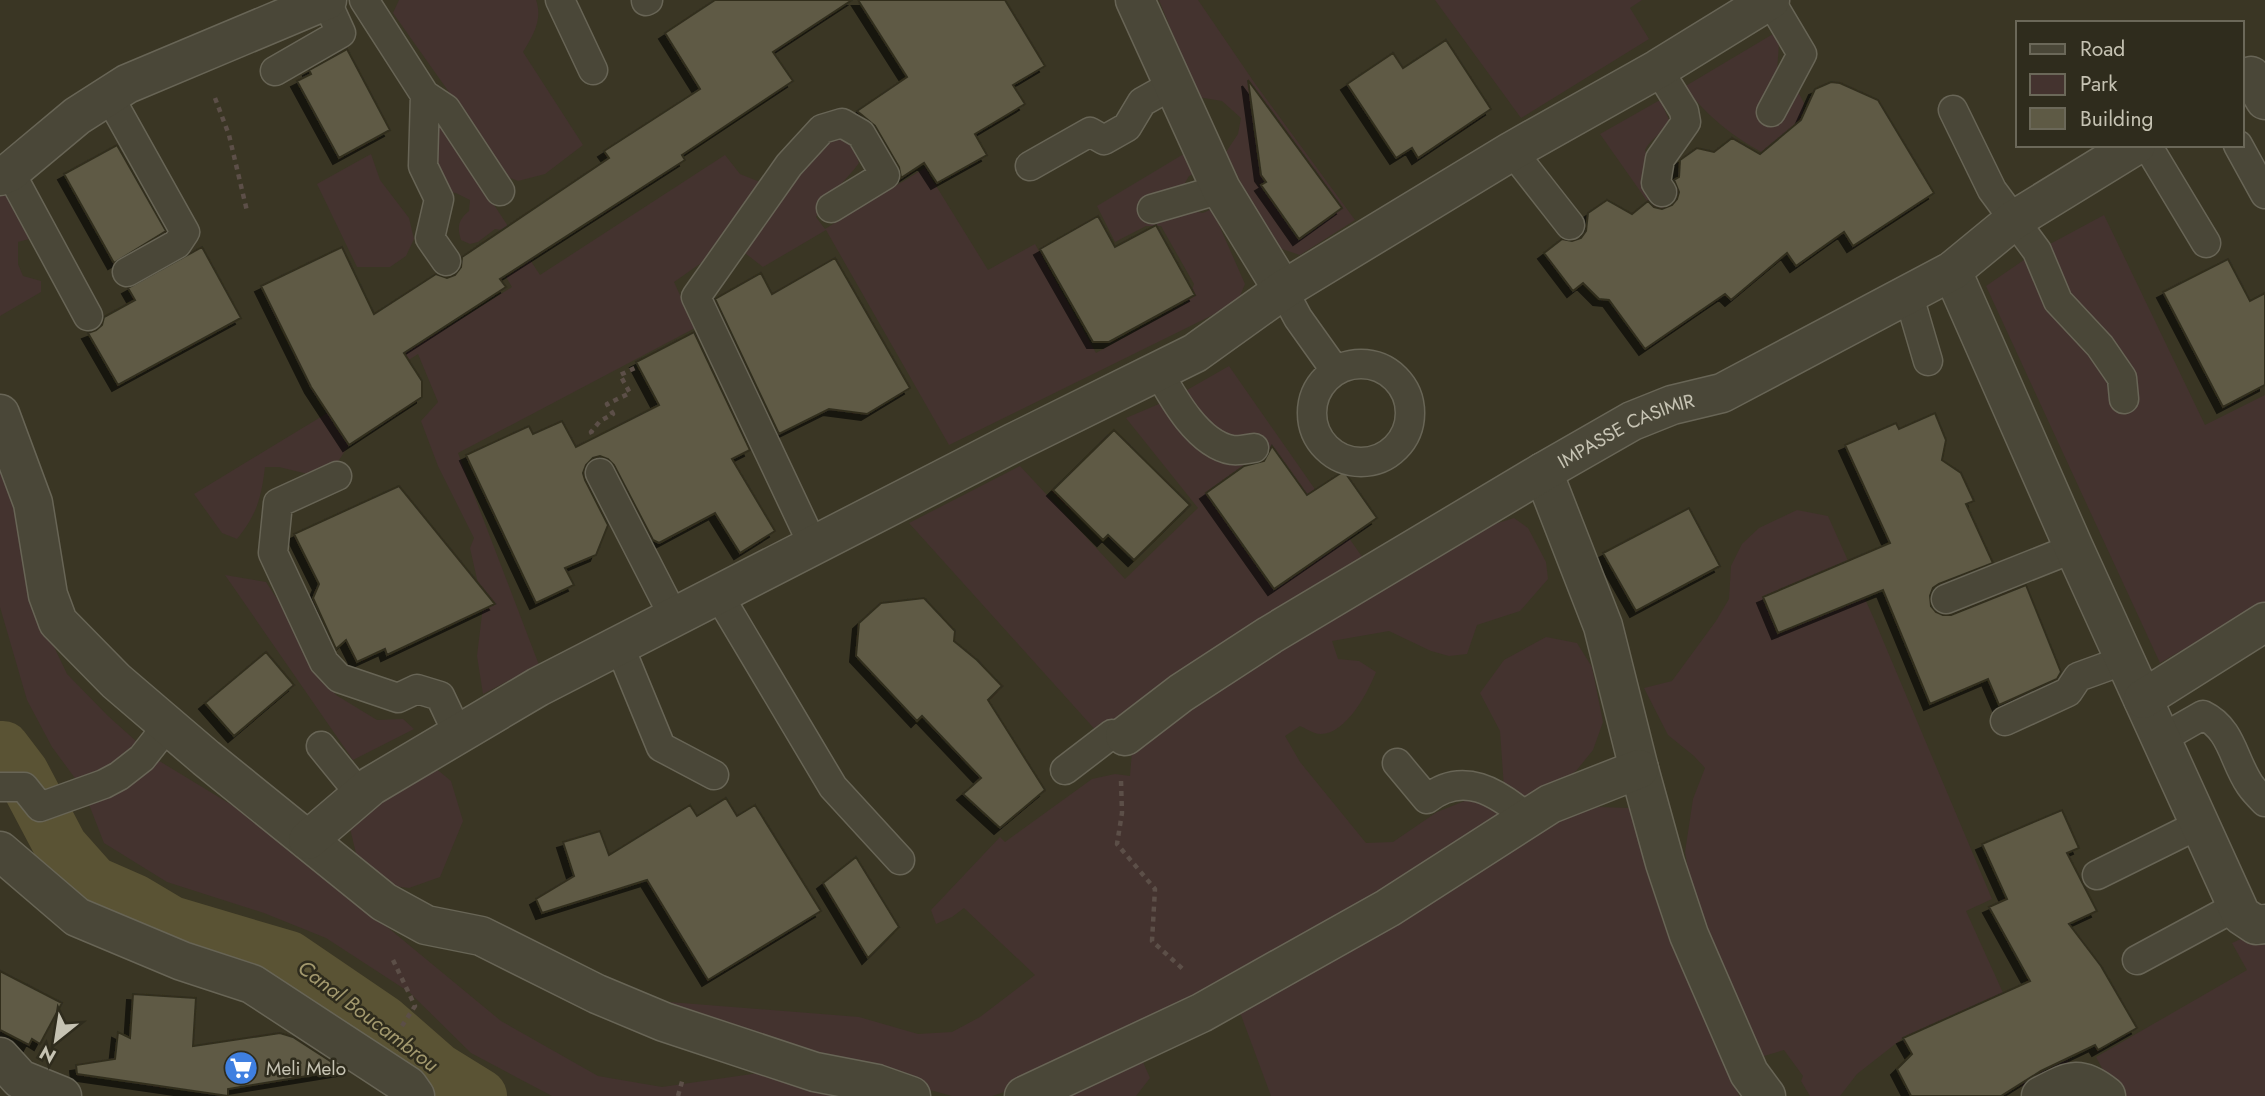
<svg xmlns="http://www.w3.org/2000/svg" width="2265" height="1096" font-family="Jost,sans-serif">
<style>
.green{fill:#44332f}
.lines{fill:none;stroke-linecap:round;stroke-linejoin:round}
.canal{stroke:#5a5334;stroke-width:54}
.building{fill:#5e5a45;stroke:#312e1f;stroke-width:2;filter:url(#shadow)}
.lane-casing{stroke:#686556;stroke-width:31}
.street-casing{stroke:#686556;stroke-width:41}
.path{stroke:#5c4f48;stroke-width:4.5;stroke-dasharray:5 5;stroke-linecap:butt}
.lane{stroke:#4a4738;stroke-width:28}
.street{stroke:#4a4738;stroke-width:38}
.labels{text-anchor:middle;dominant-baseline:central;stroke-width:5;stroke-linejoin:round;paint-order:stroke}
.street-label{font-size:19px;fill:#c6c3b3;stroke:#2f2c1d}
.poi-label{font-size:19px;fill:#c6c3b3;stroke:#2f2c1d;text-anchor:start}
.water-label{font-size:21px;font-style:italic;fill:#a3996e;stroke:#2f2c1d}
</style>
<defs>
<filter id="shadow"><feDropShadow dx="-6" dy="6" stdDeviation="0" flood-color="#0009"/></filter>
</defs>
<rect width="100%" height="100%" fill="#3a3624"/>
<path class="green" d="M 399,0 L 536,0 C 543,20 533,35 523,52 L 583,145 L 545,174 L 518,181 L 498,173 L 456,102 L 393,13 Z
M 1159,0 L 1198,0 L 1256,85 L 1355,220 L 1300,255 L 1279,248 L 1264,230 L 1226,152 L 1238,134 L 1241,118 L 1222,101 L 1198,97 Z
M 1435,0 L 1642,0 L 1630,8 L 1649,39 L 1521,118 Z
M 1773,34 L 1779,43 L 1777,72 L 1796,88 L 1804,103 L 1802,115 L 1776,151 L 1769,156 C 1732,137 1710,118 1684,87 Z
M 1660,100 L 1670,122 C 1662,134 1651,138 1645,150 L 1662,198 L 1679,212 L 1671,235 L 1600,134 Z
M 436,116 L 540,275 L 725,155 L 740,174 L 760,182 L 829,138 C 851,137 853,143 859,163 C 845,182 827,196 816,217 L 825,229 L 925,168 L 988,270 L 1035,244 L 1096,353 L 1188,302 L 1194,284 L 1161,226 L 1146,226 L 1115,242 L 1097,206 L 1187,152 L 1196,173 L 1189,176 L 1185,183 L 1197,212 L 1203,213 L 1212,209 L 1245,284 L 1237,303 L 949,445 L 826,230 L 763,267 L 741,250 L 714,254 L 674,282 L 695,328 L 458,453 L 539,665 L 483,694 L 477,656 L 483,606 L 470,548 L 474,538 L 438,466 L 421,421 L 438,402 L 418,354 L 346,401 L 416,295 L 440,332 L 512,287 L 506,277 L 523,266 L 501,230 L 495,229 L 478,242 L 470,244 L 461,240 C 457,227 458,220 469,211 L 470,200 L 456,193 L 448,192 L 434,172 Z
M 371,154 L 380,180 L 409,218 L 414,239 L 406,256 L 390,267 L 357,267 L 317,184 Z
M 4,192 L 23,206 L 34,229 L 29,239 L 18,242 L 18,264 L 23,276 L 41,281 L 41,292 L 0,316 L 0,193 Z
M 2104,215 L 2205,425 L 2265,395 L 2265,602 L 2160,663 L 1986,286 L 2037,251 Z
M 1229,366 L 1365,561 L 1199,658 L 1099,734 L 909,523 L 1020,466 L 1125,579 L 1198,508 L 1126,418 L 1173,398 Z
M 329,412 L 349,445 L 337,463 L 316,476 L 279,467 L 265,467 C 261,499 257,514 237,539 L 222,533 L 194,494 Z
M 0,458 L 11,487 L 47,632 L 67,674 L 108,716 L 156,759 L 240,810 L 323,874 L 501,1021 L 598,1076 L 662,1087 L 765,1072 L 845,1096 L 552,1096 L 471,1053 L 409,992 L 326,938 L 264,913 L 167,882 L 104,843 L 83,789 L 52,747 L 27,700 L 0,607 Z
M 1797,510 L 1828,516 L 1874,619 L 1992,899 L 1966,911 L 2004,995 L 2030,998 L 2070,1064 L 2025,1088 L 2023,1087 L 1979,1004 L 1903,1038 L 1857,1074 L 1840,1096 L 1810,1096 L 1801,1081 L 1803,1076 L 1784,1050 L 1764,1056 L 1754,1046 L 1697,923 L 1685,852 L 1693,799 L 1705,768 L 1694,756 L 1668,735 L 1644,688 L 1672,681 L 1716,621 L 1729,599 L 1731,566 L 1742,544 L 1759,528 Z
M 1514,518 L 1528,528 L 1546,562 L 1548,579 L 1520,611 L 1477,625 L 1467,654 L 1449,656 L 1431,651 L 1389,631 L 1332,641 L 1338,659 L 1359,661 L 1376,672 C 1368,692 1346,735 1320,734 C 1314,734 1305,728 1300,726 L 1285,736 L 1300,762 L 1366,843 L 1393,842 L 1437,812 L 1467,800 L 1487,799 L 1508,812 L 1442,860 L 1032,1083 L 992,1096 L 952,1096 L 857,1070 L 691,1018 L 669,1002 L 859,1017 L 918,1034 L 952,1032 L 980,1017 L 1035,975 L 964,908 L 952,917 L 936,924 L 931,910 L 1000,837 L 1005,842 L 1092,779 L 1115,774 L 1130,776 L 1133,738 L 1287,635 L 1341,615 L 1438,552 L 1485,527 Z
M 225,575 L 266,582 L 289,617 L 312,664 L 336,695 L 377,720 L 403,719 L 414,729 L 353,760 Z
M 1546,637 L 1577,643 L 1592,667 L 1603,722 L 1593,750 L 1576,771 L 1527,806 L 1504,788 L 1500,731 L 1480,693 L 1504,660 Z
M 434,767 L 451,781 L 463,821 L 440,877 L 409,888 L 378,884 L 358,862 L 349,824 L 373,800 Z
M 1599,807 L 1629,808 L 1653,862 L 1739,1096 L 1271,1096 L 1238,1007 L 1546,819 Z
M 2254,933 L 2265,937 L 2265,1096 L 2117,1096 L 2096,1057 L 2247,970 L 2232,943 Z
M 242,935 L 290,946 L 325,965 L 399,1021 L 429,1049 L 473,1078 L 508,1096 L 392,1096 L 234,967 L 226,945 Z
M 1143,1062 L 1150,1078 L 1136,1096 L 1055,1096 L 1113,1071 Z"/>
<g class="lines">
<path class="canal" d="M 0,748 L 3,748 L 22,773 L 61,847 L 93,883 L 134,901 L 171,923 L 289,958 L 383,1022 L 438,1070 L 480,1096"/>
</g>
<path class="building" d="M 715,0 L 852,0 L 773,52 L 793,81 L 682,155 L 685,160 L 500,279 L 506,287 L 404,353 L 422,381 L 422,397 L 349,445 L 311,387 L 261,286 L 342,247 L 374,314 L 436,274 L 447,278 L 455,275 L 461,267 L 462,257 L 609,158 L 604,151 L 700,89 L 665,33 Z
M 858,0 L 1005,0 L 1045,66 L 1013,85 L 1025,104 L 975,134 L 987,155 L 937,183 L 924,163 L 901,178 L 899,167 L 875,126 L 857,111 L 907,77 Z
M 1446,40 L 1491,109 L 1418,158 L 1412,148 L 1396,158 L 1347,84 L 1393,53 L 1403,68 Z
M 347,49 L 390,130 L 339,158 L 297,81 L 311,74 L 309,70 Z
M 1248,80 L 1342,208 L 1299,239 L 1261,185 L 1266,182 L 1261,175 Z
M 1831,82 L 1840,83 L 1878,100 L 1934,193 L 1853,246 L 1844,232 L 1796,266 L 1787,253 L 1731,300 L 1725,294 L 1645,349 L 1609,300 L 1599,299 L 1583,283 L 1573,291 L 1544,253 L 1562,239 L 1572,241 L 1581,238 L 1586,231 L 1588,213 L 1607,200 L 1632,214 L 1648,201 L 1654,207 L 1662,209 L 1672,205 L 1677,199 L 1679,192 L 1674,180 L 1679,177 L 1680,160 L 1697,148 L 1714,152 L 1732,138 L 1760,154 L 1801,120 L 1815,89 Z
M 117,145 L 166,231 L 114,263 L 64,174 Z
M 1098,216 L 1115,247 L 1156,225 L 1195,295 L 1109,342 L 1093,342 L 1040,249 Z
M 202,247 L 241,318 L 118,385 L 88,333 L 96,330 L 102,325 L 104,317 L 135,300 L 128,288 Z
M 835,258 L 910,388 L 867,414 L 829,409 L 779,434 L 715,299 L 761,273 L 772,294 Z
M 2228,259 L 2250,301 L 2265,293 L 2265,385 L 2223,407 L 2163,292 Z
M 694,332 L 750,450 L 732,459 L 775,531 L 740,553 L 715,513 L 659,543 L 653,540 L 614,465 L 608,459 L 600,456 L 593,458 L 586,465 L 583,473 L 585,480 L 608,525 L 596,555 L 565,568 L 574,585 L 536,603 L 466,455 L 529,426 L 533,434 L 562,421 L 576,447 L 659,405 L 636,362 Z
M 1935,413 L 1946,440 L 1942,460 L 1961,473 L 1974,501 L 1966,504 L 1993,563 L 1939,584 L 1933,588 L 1930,596 L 1931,606 L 1936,612 L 1943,615 L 1951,615 L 2026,585 L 2061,672 L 2057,679 L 1999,705 L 1988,679 L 1930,704 L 1883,590 L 1778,633 L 1763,597 L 1890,543 L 1845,445 L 1896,423 L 1899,429 Z
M 1114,430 L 1190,505 L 1134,560 L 1108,535 L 1103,540 L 1053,490 Z
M 1272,446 L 1307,495 L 1344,471 L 1377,518 L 1274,589 L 1206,493 L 1244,466 L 1264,461 Z
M 399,486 L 495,604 L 387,655 L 385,649 L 357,662 L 346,640 L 336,649 L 313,598 L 319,584 L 294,534 Z
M 1689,508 L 1720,566 L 1636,611 L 1603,553 Z
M 924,598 L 955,631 L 954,641 L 977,660 L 1002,686 L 988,700 L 1045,790 L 1000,828 L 963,794 L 981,778 L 922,716 L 917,721 L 856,656 L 859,623 L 881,603 Z
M 266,652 L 294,685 L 234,736 L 205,703 Z
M 726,798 L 737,816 L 755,805 L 821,911 L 708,980 L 647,880 L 542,913 L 536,899 L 574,876 L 563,842 L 600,831 L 609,855 L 690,805 L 697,816 Z
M 2062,810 L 2079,848 L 2067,853 L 2097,911 L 2069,924 L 2101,966 L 2137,1028 L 2098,1050 L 2095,1045 L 2041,1071 L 2001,1096 L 1911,1096 L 1897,1069 L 1912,1054 L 1903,1038 L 2030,981 L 1989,907 L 2007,899 L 1982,844 Z
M 856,857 L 899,927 L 868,958 L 823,883 Z
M 0,971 L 62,1003 L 40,1044 L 32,1039 L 29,1045 L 0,1030 Z
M 133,994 L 196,998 L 193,1046 L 280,1033 L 293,1037 L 344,1070 L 228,1089 L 228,1096 L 77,1074 L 76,1065 L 115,1059 L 118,1032 L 130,1038 Z"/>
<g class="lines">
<g class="lane-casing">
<path id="lane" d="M 364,0 L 425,95 L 446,109 L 500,191
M 560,0 L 593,70
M 1770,0 L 1802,54 L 1771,112
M 646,1 L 648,0
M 1658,69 L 1684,111 L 1686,122 L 1660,159 L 1656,183 L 1662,192
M 275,71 L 341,33 L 326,0
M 425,95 L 423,166 L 439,199 L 430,238 L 446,261
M 109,96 L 185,232 L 177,244 L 127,272
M 1953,110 L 1992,190 L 2037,251 L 2058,301 L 2100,346 L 2122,378 L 2124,399
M 2147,145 L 2206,243
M 2238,145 L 2265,194
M 1512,151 L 1570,225
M 1030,166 L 1090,132 L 1104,140 L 1127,127 L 1142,102 L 1174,84
M 10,172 L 88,316
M 1152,209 L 1221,189
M 1283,290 L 1298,318 L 1335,370
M 1908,293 L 1928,361
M1312 413a49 49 0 1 1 98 0a49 49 0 1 1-98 0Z
M 1158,371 C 1173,398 1198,444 1232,450 C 1239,451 1247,449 1254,448
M 600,473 L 674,617
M 337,476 L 278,503 L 273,553 L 324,662 L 339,678 L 398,698 L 417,689 L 440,696 L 458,734
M 813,545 L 696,297 L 789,165 L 822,129 L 842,123 L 861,134 L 885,175 L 831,208
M 718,594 L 833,787 L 900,860
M 1946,599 L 2074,548
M 619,645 L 661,747 L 714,775
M 2005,721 L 2068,692 L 2078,677 L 2125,660
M 2161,739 L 2203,715 C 2232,729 2233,760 2250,785 C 2254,791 2260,797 2265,802
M 321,746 L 360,794
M 1397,763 L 1427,799 C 1463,770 1497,792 1528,818
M 1065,770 L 1112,734 L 1125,736
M 0,787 L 24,787 L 40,807 L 104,784 L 119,776 L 142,758 L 168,725
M 2097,875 L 2200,824
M 2137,960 L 2237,906"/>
</g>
<g class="street-casing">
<g id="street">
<path d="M 1135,0 L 1221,189 L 1283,290"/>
<path d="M 2251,76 L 2265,100"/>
<path d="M 0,176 L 10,172 L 77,116 L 127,84 L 327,0"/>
<path d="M 1952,271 L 2074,548 L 2237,906 L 2241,915 L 2256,925 L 2265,924"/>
<path d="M 0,414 L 33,503 L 48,595 L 58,622 L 116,681 L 206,758 L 384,902 L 426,925 L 481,936 L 597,994 L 664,1022 L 815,1072 L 877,1084 L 911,1096"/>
<path d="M 1543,472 L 1603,626 L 1639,769 L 1665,863 L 1689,935 L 1749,1073 L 1766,1096"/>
<path d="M 2143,699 L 2265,622"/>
<path id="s1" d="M 1125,736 L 1181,693 L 1270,635 L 1543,472 L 1632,421 L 1672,405 L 1722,393 L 1952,271 L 2014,220 L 2136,145"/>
<path d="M 308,840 L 371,786 L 538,687 L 1013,443 L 1195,353 L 1283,290 L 1512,151 L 1658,69 L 1770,0"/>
<path d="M 0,851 L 77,917 L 182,961 L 252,984 L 408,1086 L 415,1096"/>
<path d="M 0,1057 L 20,1079 L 62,1096"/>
<path d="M 1024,1096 L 1201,1013 L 1388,908 L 1550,804 L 1639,769"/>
<path d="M 2041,1096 C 2070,1081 2079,1074 2106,1096"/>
</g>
</g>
<path class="path" d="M 215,98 L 229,135 L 247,211
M 592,434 L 591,432 L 600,421 L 613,414 L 607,404 L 630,393 L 620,375 L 639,366
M 1121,781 L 1122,813 L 1117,844 L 1155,889 L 1152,941 L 1185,971
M 393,960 L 415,1006 L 402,1026
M 678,1096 L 683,1078"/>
<use href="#lane" class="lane"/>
<use href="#street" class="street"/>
</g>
<defs>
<g id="supermarket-disc" transform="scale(1.75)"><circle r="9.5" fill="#3f7fe0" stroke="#2f2c1d"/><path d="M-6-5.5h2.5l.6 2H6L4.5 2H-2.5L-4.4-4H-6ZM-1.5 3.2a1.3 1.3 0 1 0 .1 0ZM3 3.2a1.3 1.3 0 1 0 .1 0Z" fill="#fff"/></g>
</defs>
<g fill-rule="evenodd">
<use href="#supermarket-disc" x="241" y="1068"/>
</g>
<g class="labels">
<g class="street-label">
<text stroke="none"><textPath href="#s1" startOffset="588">IMPASSE CASIMIR</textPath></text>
</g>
<g class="poi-label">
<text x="266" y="1068">Meli Melo</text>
</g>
<g class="water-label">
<text transform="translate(368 1016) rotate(37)">Canal Boucambrou</text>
</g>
</g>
<rect x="2016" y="21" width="228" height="126" fill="#2f2c1d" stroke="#6b6859" stroke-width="2"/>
<rect x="2030" y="44" width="35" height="10" fill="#4a4738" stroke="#6b6859" stroke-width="2"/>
<text x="2080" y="56" font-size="21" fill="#c6c3b3">Road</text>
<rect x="2030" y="74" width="35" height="21" fill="#44332f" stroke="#6b6859" stroke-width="2"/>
<text x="2080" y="91" font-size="21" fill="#c6c3b3">Park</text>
<rect x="2030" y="108" width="35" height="21" fill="#5e5a45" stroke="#6b6859" stroke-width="2"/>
<text x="2080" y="126" font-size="21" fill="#c6c3b3">Building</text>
<g transform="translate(56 1040) rotate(210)" stroke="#2f2c1d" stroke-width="5" paint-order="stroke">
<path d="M0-5L12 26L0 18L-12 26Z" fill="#c6c3b3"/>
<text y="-10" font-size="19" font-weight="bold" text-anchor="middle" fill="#c6c3b3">N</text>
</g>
</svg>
